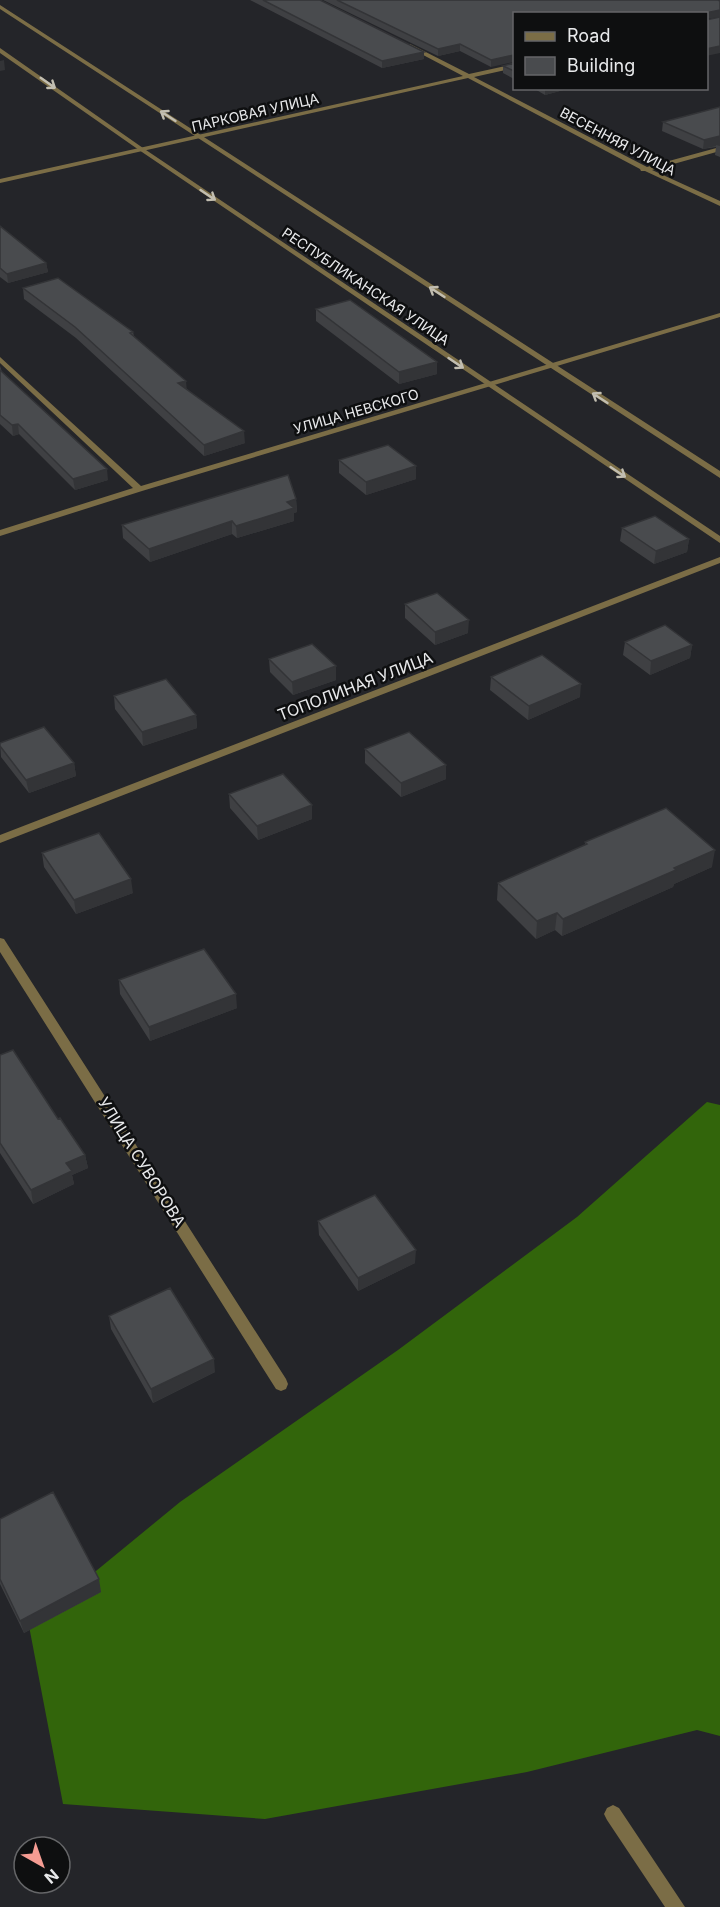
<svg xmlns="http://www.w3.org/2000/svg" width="720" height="1907" font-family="Inter,sans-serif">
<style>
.forest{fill:#32650b}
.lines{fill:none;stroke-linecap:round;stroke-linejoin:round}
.minor{fill:#7b6d46;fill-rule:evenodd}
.tertiary{fill:#7b6d46;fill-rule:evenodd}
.wall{fill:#3f4043}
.shaded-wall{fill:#333437}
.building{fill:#494b4e;stroke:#333437;stroke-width:1.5}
.oneway{stroke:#c2beb1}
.labels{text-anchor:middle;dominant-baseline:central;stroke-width:5;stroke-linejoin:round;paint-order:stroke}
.far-street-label{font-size:14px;fill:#e8e9eb;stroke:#0e0f10}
.street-label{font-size:16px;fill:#e8e9eb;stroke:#0e0f10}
</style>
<rect width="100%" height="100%" fill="#242529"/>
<path class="forest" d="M 707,1102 L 720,1105 L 720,1736 L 697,1730 L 527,1772 L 265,1819 L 63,1804 L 29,1626 L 180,1502 L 398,1350 L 577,1217 Z"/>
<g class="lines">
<path class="minor" d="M 410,44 L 469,74 L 514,64 L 514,68 L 474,77 L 647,167 L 720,147 L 720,151 L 652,170 L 720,201 L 720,206 L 645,171 L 641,171 L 640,169 L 468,78 L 0,183 L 0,179 L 463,76 L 408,47 Z
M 720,313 L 720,317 L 142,491 L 0,536 L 0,530 L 133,488 L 0,363 L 0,357 L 141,486 Z
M 720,557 L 720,563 L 0,843 L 0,835 Z
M 0,938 L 4,939 L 286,1379 L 288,1384 L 286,1389 L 281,1391 L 276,1389 L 0,952 Z
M 613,1805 L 619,1808 L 685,1907 L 665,1907 L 607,1820 L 604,1814 L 607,1808 Z"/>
<path class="tertiary" d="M 0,5 L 720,471 L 720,478 L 0,9 Z
M 0,48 L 143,148 L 720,536 L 720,543 L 139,150 L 0,53 Z"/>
</g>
<path class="wall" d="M 250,0 L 320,0 L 424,52 L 424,59 L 382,68 Z
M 323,0 L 684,1 L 718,0 L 514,14 L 491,67 L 460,51 L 438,56 Z
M 514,63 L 514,79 L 503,73 L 503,66 Z
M 533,88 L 571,88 L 545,95 Z
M 720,107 L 720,157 L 715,155 L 716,147 L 703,149 L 662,131 L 663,122 Z
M 0,226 L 46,263 L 48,272 L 8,283 L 0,277 Z
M 23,288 L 133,332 L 134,336 L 187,389 L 245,443 L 204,456 L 76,338 L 24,299 Z
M 316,309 L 437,374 L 399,384 L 316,321 Z
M 0,366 L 2,372 L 108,480 L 75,490 L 19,434 L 13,436 L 0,424 Z
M 339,460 L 416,479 L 366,495 L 339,473 Z
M 296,499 L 297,512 L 294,513 L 294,521 L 237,538 L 232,534 L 150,562 L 123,538 L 122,525 Z
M 622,528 L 689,539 L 687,552 L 654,564 L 620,541 Z
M 405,604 L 468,633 L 435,645 L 405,618 Z
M 625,642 L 692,645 L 690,658 L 650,675 L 623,655 Z
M 269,659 L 336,680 L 293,695 L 270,672 Z
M 491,677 L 580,697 L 528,720 L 490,690 Z
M 114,696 L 196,715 L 197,728 L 143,746 L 115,709 Z
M 0,743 L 74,763 L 76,776 L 29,793 L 1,757 Z
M 365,749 L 446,765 L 446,779 L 401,797 L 365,763 Z
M 229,794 L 312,805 L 312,819 L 258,840 L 230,808 Z
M 585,842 L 712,867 L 674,884 L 673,887 L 562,936 L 555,930 L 536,939 L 497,900 L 498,883 L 585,845 Z
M 42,853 L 133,893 L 76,914 L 44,867 Z
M 119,980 L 237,1008 L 150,1041 L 120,994 Z
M 0,1055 L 58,1119 L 85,1155 L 88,1168 L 72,1175 L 74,1184 L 33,1204 L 0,1153 Z
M 318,1221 L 415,1263 L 358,1291 L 319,1235 Z
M 109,1316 L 215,1372 L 153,1403 L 111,1329 Z
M 0,1519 L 101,1592 L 24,1633 L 0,1584 Z"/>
<path class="shaded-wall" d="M 720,10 L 720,17 L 706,19 L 706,14 L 705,14 L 705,13 Z
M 460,44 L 460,51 L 438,56 L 438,49 Z
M 720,46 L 720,53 L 706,56 L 706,49 Z
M 424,52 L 424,59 L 382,68 L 382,61 Z
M 514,55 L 514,62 L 491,67 L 491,60 Z
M 4,60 L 5,70 L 0,71 L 0,61 Z
M 545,88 L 571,88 L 545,95 Z
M 720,136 L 720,146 L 716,145 L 716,146 L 703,149 L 704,140 Z
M 46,263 L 48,272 L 8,283 L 7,274 Z
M 437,362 L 437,374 L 399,384 L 399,372 Z
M 186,381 L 187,392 L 178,383 Z
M 18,424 L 19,434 L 13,436 L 12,425 Z
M 244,431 L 245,443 L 204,456 L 204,445 Z
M 416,466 L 416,479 L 366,495 L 366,482 Z
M 107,469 L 108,480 L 75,490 L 73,479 Z
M 296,499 L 297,512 L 294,513 L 294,521 L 237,538 L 236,526 L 287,502 Z
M 232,521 L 232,534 L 150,562 L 149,549 Z
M 689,539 L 687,552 L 654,564 L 656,551 Z
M 469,620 L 468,633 L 435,645 L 435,632 Z
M 692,645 L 690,658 L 650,675 L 651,661 Z
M 336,666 L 336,680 L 293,695 L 292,682 Z
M 581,684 L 580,697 L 528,720 L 529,706 Z
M 196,715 L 197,728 L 143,746 L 142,732 Z
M 74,763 L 76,776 L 29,793 L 26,780 Z
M 446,765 L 446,779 L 401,797 L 401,783 Z
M 312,805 L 312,819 L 258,840 L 257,826 Z
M 715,850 L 712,867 L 674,884 L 673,887 L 562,936 L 563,919 Z
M 131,879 L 133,893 L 76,914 L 74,900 Z
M 557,913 L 555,930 L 536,939 L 537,921 Z
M 236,994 L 237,1008 L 150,1041 L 149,1027 Z
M 85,1155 L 88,1168 L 72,1175 L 74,1184 L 33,1204 L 31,1190 L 66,1163 Z
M 416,1250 L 415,1263 L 358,1291 L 358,1278 Z
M 214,1359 L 215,1372 L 153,1403 L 151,1389 Z
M 99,1579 L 101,1592 L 24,1633 L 20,1621 Z"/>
<path class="building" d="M 263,0 L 320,0 L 424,52 L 382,61 Z
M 337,0 L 718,0 L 720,1 L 720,10 L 705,13 L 705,14 L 514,14 L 514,55 L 491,60 L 460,44 L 438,49 Z
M 720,17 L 720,46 L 706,49 L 706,20 Z
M 514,63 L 514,71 L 503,66 Z
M 720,107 L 720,136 L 704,140 L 663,122 Z
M 0,226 L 46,263 L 7,274 L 0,268 Z
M 58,278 L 133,332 L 130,333 L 186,381 L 178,383 L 244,431 L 204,445 L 75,327 L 23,288 Z
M 350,300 L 437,362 L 399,372 L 316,309 Z
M 0,370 L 107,469 L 73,479 L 18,424 L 12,425 L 0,415 Z
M 388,445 L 416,466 L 366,482 L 339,460 Z
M 288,475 L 296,499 L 287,502 L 294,508 L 236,526 L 232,521 L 149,549 L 122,525 Z
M 655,516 L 689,539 L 656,551 L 622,528 Z
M 437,593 L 469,620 L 435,632 L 405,604 Z
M 665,625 L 692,645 L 651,661 L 625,642 Z
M 312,644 L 336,666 L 292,682 L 269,659 Z
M 542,655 L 581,684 L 529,706 L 491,677 Z
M 166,679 L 196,715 L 142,732 L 114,696 Z
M 44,727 L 74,763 L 26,780 L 0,746 L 0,743 Z
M 409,732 L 446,765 L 401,783 L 365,749 Z
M 283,774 L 312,805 L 257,826 L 229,794 Z
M 666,808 L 715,850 L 674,868 L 676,870 L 563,919 L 557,913 L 537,921 L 498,883 L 587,844 L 585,842 Z
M 99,833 L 131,879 L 74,900 L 42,853 Z
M 204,949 L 236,994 L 149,1027 L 119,980 Z
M 13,1050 L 58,1119 L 60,1118 L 85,1155 L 66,1163 L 72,1171 L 31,1190 L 0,1143 L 0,1055 Z
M 375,1195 L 416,1250 L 358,1278 L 318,1221 Z
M 170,1288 L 214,1359 L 151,1389 L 109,1316 Z
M 53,1492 L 99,1579 L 20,1621 L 0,1579 L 0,1519 Z"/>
<defs><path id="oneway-shaft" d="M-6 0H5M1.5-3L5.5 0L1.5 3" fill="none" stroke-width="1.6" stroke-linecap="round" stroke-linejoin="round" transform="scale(1.5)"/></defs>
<g class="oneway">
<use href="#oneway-shaft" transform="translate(48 83) rotate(35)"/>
<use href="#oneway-shaft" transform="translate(168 116) rotate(-147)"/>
<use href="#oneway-shaft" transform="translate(208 195) rotate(34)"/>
<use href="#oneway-shaft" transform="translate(437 292) rotate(-147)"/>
<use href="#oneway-shaft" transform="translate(456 363) rotate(34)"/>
<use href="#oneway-shaft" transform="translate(600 398) rotate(-147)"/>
<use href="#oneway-shaft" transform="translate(618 472) rotate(34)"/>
</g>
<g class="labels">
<g class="far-street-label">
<text transform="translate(255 112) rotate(-13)">ПАРКОВАЯ УЛИЦА</text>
<text transform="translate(618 141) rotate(28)">ВЕСЕННЯЯ УЛИЦА</text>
<text transform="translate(366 286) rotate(34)">РЕСПУБЛИКАНСКАЯ УЛИЦА</text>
<text transform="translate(356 411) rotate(-16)">УЛИЦА НЕВСКОГО</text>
</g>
<g class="street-label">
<text transform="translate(355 686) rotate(-21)">ТОПОЛИНАЯ УЛИЦА</text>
<text transform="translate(142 1162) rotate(58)">УЛИЦА СУВОРОВА</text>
</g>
</g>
<rect x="513" y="12" width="195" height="78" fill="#0e0f10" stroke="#656668" stroke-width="1.5"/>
<rect x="525" y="32" width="30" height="9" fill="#7b6d46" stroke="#656668" stroke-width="1.5"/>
<text x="567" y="42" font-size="18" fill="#e8e9eb">Road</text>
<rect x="525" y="57" width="30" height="18" fill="#494b4e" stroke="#656668" stroke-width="1.5"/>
<text x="567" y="72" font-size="18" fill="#e8e9eb">Building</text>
<g transform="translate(42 1865) rotate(140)"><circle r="28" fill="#0e0f10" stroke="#656668" stroke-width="1.5"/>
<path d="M0-4.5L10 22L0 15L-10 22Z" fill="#f59c93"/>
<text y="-9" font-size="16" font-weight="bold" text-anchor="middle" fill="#e8e9eb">N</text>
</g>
</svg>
